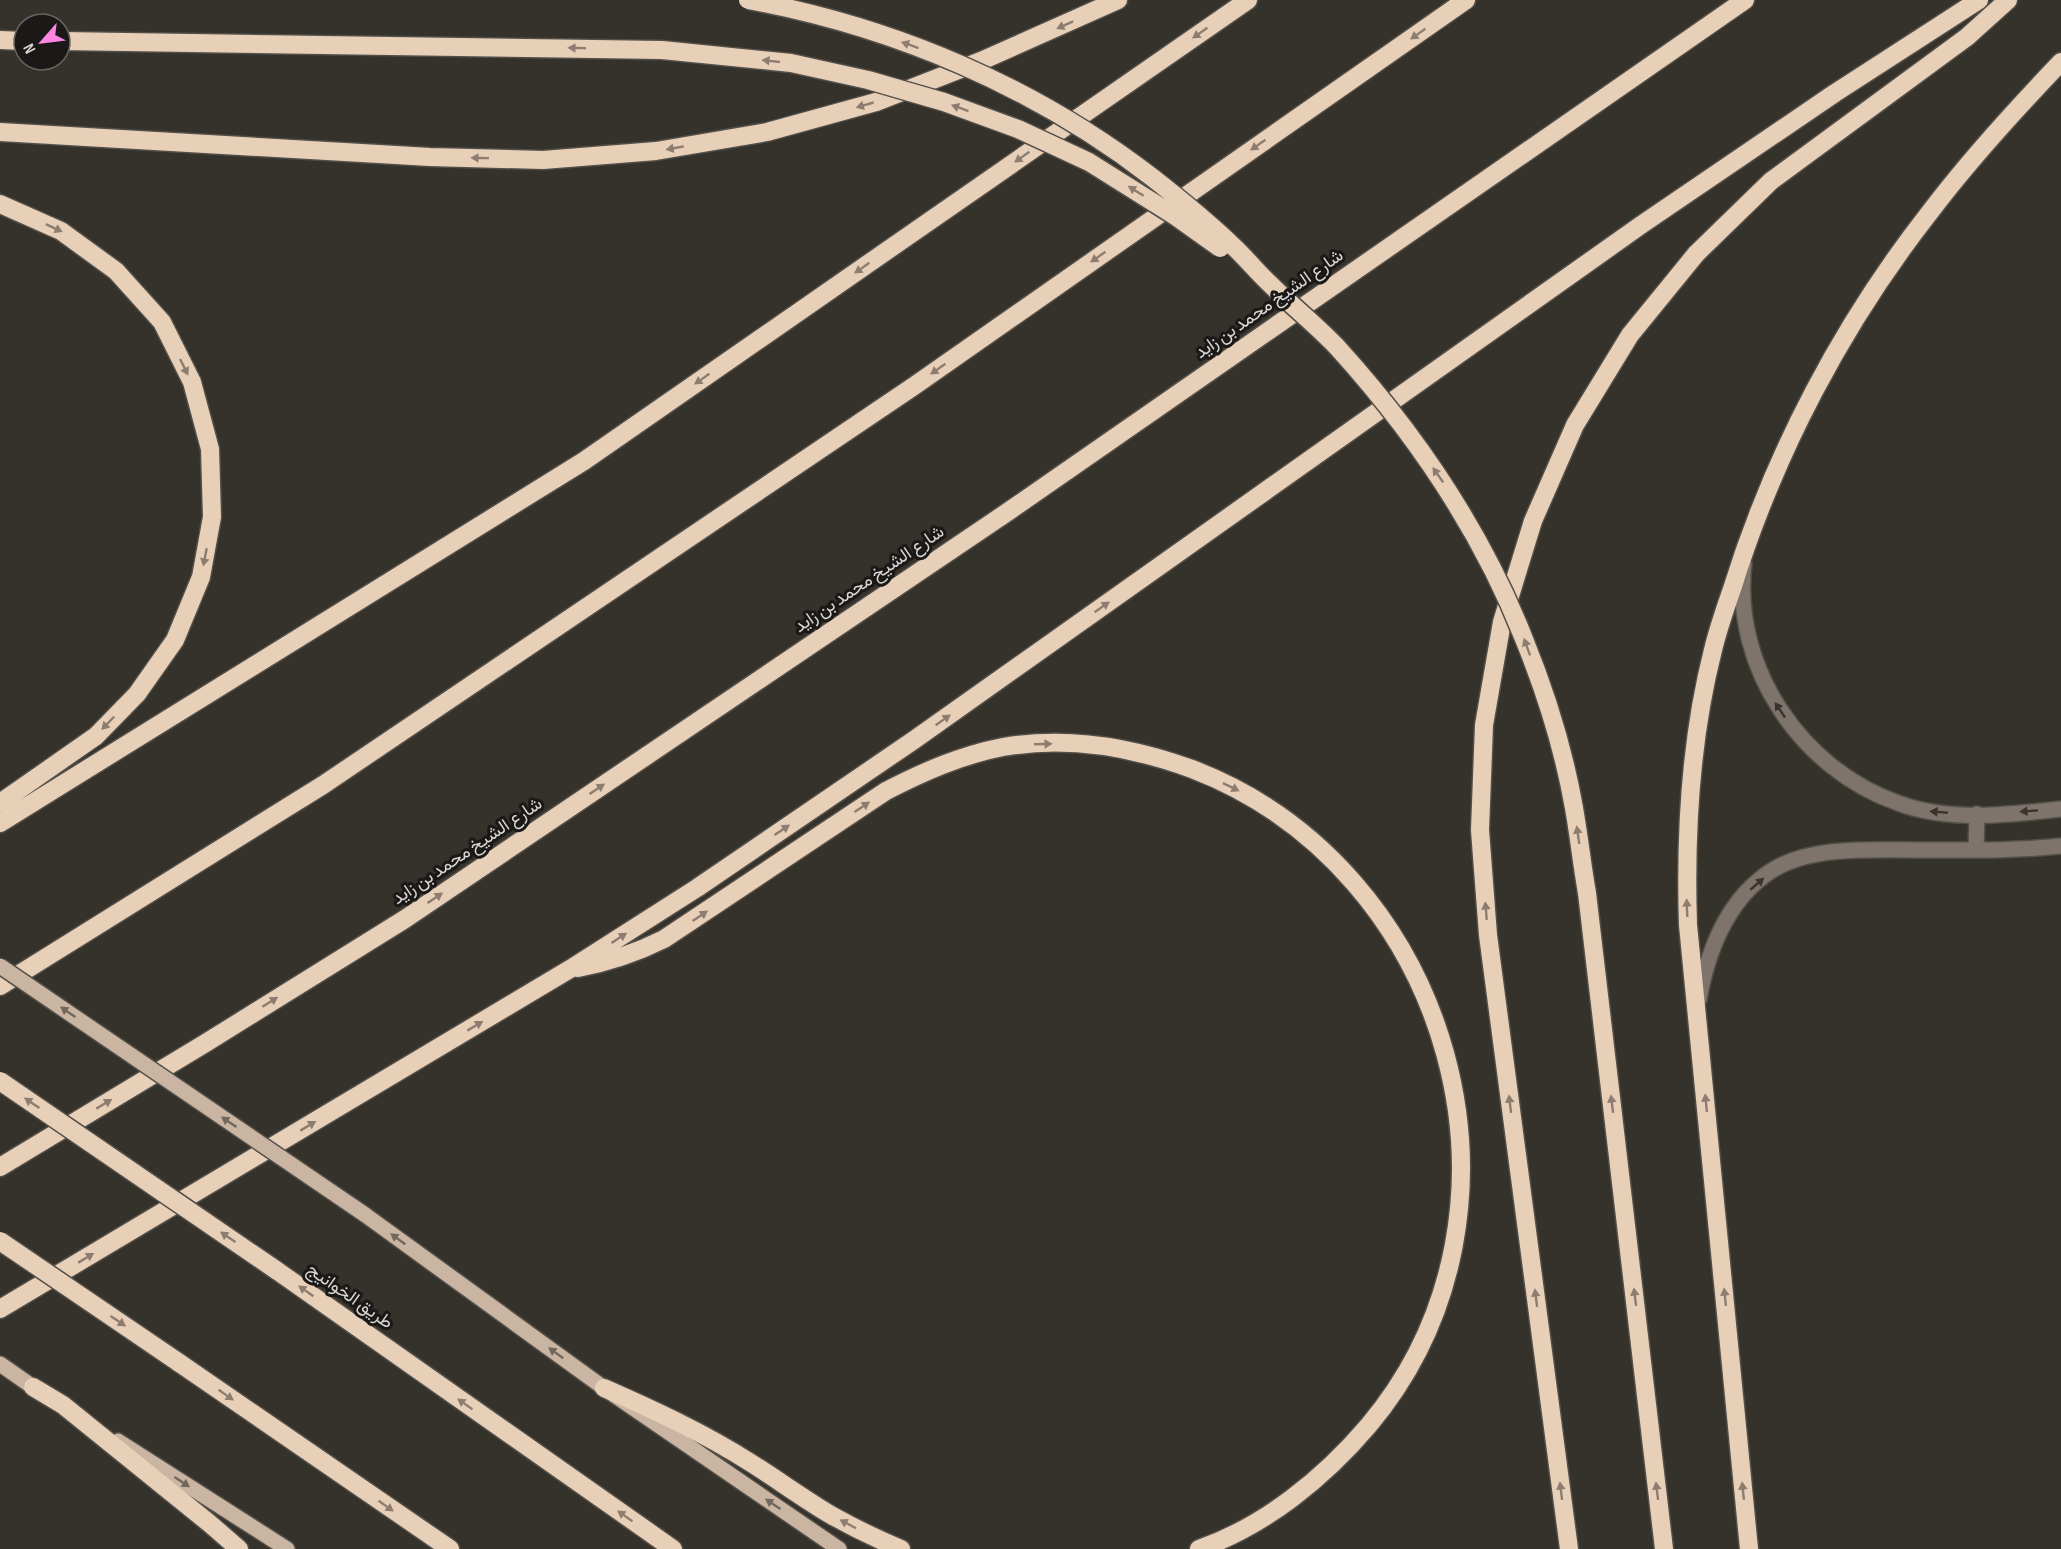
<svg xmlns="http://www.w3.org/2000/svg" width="2061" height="1549" font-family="'Sofia Sans Condensed',Vazirmatn,sans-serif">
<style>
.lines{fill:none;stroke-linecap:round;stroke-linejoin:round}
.minor-casing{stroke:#524f49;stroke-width:18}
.major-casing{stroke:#524f49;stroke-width:18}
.highway-casing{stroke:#524f49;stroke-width:21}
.minor{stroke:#7e746b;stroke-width:15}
.major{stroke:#cab5a2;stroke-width:15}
.highway{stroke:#e8cfb8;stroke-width:18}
.major-bridge-casing{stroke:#524f49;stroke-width:18;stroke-linecap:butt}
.highway-bridge-casing{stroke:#524f49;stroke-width:21;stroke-linecap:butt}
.major-bridge{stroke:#cab5a2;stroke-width:15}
.highway-bridge{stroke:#e8cfb8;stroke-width:18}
.oneway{fill:#8c7d70}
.oneway2{fill:#393430}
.oneway3{fill:#72675c}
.labels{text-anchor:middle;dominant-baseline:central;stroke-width:6;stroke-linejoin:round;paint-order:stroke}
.street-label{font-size:18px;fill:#d8d6d2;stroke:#1b1917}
</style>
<rect width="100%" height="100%" fill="#35312b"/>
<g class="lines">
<g class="minor-casing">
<path id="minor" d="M 1744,564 C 1732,667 1801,769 1898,803 C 1948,822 2009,815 2061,809
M 1976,850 L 1977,814
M 1699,999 C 1708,950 1728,899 1771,871 C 1811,845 1874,850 1919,850 C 1967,850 2014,851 2061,846"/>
</g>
<g class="major-casing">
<path id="major" d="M 364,1214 L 604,1388 L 839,1549
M 0,1364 L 33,1387
M 118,1441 L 287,1549"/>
</g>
<g class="highway-casing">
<path id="highway" d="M 0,40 L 24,41
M 0,132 L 430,157 L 543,160 L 656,151 L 767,132 L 876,102 L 981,61 L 1118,0
M 0,204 L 61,231 L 116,271 L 162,322 L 192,382 L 210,449 L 212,517 L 201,577 L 175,640 L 137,694 L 96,736 L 0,803
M 0,823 L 584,461 L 1248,0
M 1587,893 L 1664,1549
M 578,968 C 609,962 636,953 664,939 L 886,791 C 923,772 961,755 1003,747 C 1067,736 1132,747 1192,769 C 1451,868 1549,1210 1369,1425 C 1324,1478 1265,1526 1199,1549
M 0,986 L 323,785 L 914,386 L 1466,0
M 0,1167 L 204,1044 L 405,919 L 1009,511 L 1745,0
M 276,1270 L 673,1549
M 0,1309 L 570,969 L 697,888 L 914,740 L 1641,225 L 1835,93 L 1979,0
M 178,1362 L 450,1549
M 33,1387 L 63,1405 L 209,1523 L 239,1549
M 604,1388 C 654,1410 704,1433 751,1463 C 778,1480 804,1499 831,1515 C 854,1528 877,1539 901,1549
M 1569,1549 L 1488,935 L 1480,830 L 1484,725 L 1502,622 L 1533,521 L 1575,425 L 1630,335 L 1696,254 L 1771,181 L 1967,37 L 2008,0
M 1749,1549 L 1688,925 C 1685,833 1690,740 1713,650 C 1718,629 1725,609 1732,589 C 1774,454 1842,324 1930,212 C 1970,159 2015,110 2061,62"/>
</g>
<use href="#minor" class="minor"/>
<use href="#major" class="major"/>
<use href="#highway" class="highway"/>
<g class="major-bridge-casing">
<path id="major-bridge" d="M 0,966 L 364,1214"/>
</g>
<g class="highway-bridge-casing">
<path id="highway-bridge" d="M 748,0 C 895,27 1035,87 1153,178 C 1181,200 1208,222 1233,246 C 1246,258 1257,272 1270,284 C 1292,306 1316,325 1337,347 C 1415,433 1481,530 1524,639 C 1546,693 1564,751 1574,808 C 1579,836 1582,865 1587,893
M 60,41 L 662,50 L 791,63 L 868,80 L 944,102 L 1018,129 L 1089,162 L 1175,216 L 1220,248
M 0,1081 L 276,1270
M 0,1241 L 178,1362"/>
</g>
<use href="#major-bridge" class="major-bridge"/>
<use href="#highway-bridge" class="highway-bridge"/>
</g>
<defs><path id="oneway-solid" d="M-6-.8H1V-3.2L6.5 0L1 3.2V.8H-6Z" transform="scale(1.5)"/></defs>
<g class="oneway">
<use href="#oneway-solid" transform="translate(1065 25) rotate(156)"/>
<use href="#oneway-solid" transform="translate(1200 33) rotate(145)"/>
<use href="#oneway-solid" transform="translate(1418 34) rotate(145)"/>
<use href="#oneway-solid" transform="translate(910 45) rotate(-160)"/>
<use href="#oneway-solid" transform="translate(577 48) rotate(-179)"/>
<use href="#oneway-solid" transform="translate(771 61) rotate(-174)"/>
<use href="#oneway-solid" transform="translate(865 105) rotate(164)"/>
<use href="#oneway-solid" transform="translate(960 108) rotate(-160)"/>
<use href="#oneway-solid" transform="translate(1258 145) rotate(145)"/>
<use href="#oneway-solid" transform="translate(675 148) rotate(170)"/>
<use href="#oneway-solid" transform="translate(1022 157) rotate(145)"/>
<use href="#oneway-solid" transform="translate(480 158) rotate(-179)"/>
<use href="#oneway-solid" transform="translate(1136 191) rotate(-148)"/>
<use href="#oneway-solid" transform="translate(54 228) rotate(25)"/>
<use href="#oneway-solid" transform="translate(1098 257) rotate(145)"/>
<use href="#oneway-solid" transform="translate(862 268) rotate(145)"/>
<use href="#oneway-solid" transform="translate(184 367) rotate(64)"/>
<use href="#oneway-solid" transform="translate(938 369) rotate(145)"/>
<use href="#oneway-solid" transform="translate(702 379) rotate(145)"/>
<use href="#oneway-solid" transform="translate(1438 475) rotate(-125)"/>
<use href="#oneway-solid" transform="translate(205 557) rotate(101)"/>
<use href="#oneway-solid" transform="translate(1102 607) rotate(-35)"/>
<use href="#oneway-solid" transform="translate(1527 647) rotate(-110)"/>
<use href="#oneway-solid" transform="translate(943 720) rotate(-35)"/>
<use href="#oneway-solid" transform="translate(108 723) rotate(134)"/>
<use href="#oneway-solid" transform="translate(1043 744) rotate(-2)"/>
<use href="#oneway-solid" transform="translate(1231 787) rotate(26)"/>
<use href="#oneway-solid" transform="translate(597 789) rotate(-34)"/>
<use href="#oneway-solid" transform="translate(862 807) rotate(-34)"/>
<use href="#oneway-solid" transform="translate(782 830) rotate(-34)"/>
<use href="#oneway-solid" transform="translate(1578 835) rotate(-98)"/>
<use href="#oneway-solid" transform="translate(435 898) rotate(-34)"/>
<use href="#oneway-solid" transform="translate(1687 908) rotate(-92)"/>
<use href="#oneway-solid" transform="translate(1486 911) rotate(-95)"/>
<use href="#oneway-solid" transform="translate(700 916) rotate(-34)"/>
<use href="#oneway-solid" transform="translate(619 938) rotate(-33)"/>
<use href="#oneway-solid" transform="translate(270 1002) rotate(-32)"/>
<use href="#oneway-solid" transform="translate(475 1026) rotate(-31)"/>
<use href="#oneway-solid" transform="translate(32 1103) rotate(-146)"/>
<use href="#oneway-solid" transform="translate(1706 1103) rotate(-96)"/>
<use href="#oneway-solid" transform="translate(104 1104) rotate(-31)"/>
<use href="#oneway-solid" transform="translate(1510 1104) rotate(-97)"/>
<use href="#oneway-solid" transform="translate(1612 1104) rotate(-97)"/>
<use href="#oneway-solid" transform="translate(308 1126) rotate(-31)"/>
<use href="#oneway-solid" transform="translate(228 1237) rotate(-146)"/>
<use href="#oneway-solid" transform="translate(86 1258) rotate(-31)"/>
<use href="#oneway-solid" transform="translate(306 1291) rotate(-145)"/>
<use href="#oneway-solid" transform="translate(1635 1297) rotate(-97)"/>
<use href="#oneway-solid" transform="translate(1725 1297) rotate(-96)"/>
<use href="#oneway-solid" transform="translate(1536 1298) rotate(-97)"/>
<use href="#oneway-solid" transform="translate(118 1321) rotate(34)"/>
<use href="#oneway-solid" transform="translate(226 1395) rotate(35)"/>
<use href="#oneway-solid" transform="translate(465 1404) rotate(-145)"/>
<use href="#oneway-solid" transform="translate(1561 1491) rotate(-97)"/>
<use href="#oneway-solid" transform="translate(1657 1491) rotate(-97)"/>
<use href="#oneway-solid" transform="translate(1743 1491) rotate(-96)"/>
<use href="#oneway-solid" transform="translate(386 1506) rotate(35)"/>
<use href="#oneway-solid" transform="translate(625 1516) rotate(-145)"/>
<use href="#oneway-solid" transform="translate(848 1524) rotate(-152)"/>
</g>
<g class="oneway2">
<use href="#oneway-solid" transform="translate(1780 710) rotate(-124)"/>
<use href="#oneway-solid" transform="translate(2029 811) rotate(176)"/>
<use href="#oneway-solid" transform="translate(1939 812) rotate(-175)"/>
<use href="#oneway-solid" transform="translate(1757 884) rotate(-41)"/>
</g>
<g class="oneway3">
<use href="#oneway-solid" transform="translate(68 1012) rotate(-146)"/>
<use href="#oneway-solid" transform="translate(229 1122) rotate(-146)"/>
<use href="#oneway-solid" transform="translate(398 1239) rotate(-144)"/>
<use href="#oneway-solid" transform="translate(556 1353) rotate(-144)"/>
<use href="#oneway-solid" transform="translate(182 1482) rotate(33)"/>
<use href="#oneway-solid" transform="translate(773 1504) rotate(-146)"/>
</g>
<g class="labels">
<g class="street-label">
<text transform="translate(1269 304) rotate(-35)">شارع الشيخ محمد بن زايد</text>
<text transform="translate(869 579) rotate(-34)">شارع الشيخ محمد بن زايد</text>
<text transform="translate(467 851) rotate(-34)">شارع الشيخ محمد بن زايد</text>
<text transform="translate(350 1296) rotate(35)">طريق الخوانيج</text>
</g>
</g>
<g transform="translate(42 42) rotate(242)"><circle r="28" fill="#1b1917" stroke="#676562" stroke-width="1.5"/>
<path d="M0-4.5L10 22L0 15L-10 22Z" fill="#fe86e1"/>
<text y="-9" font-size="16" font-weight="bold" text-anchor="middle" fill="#d8d6d2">N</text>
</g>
</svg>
